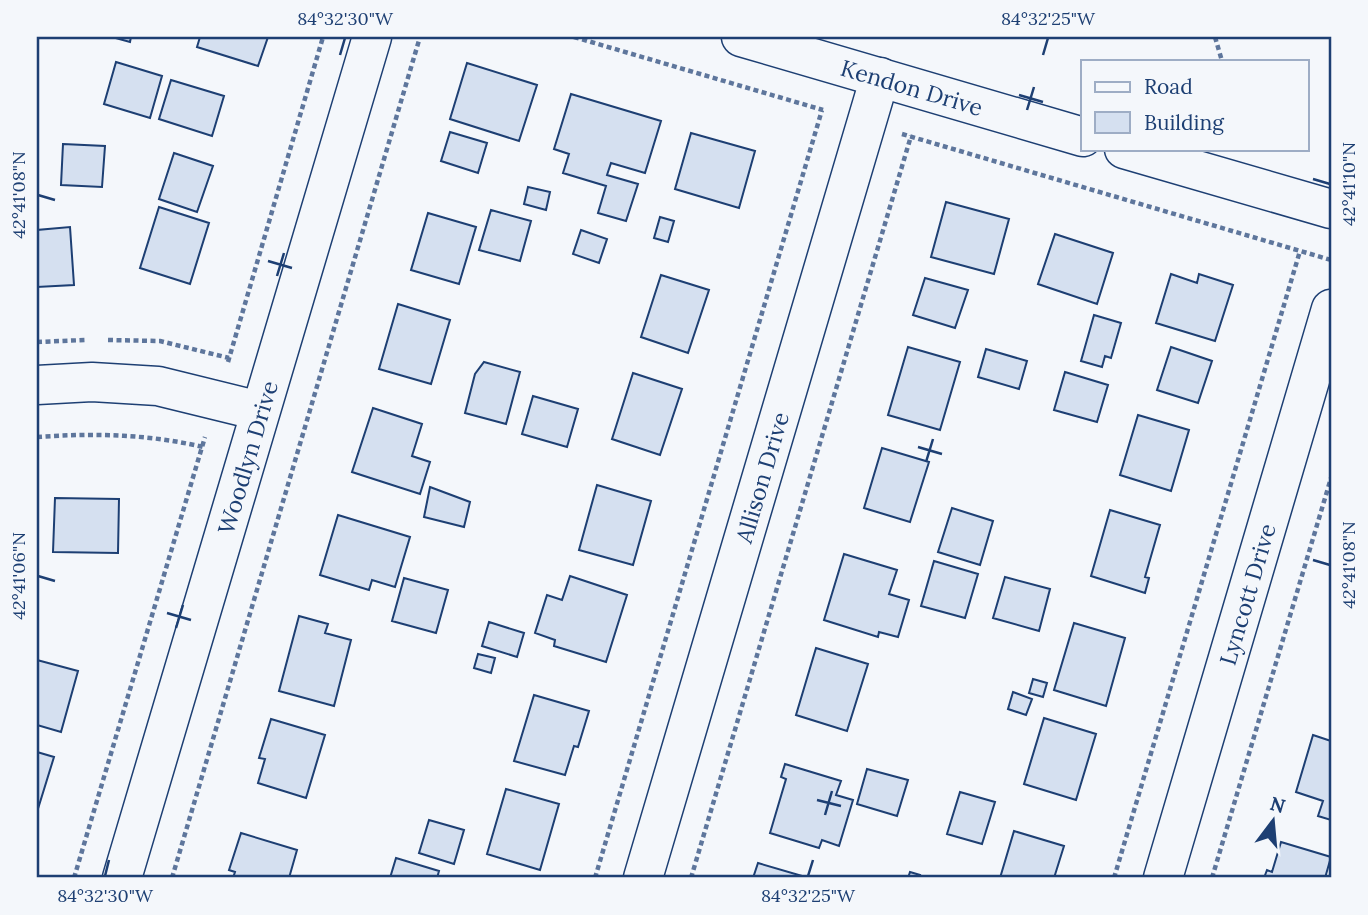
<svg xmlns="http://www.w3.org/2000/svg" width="1368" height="915" font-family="Lora,serif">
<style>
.building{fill:#d5e0f0;stroke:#1d3f73;stroke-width:2}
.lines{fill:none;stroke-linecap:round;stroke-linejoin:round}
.minor-casing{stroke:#1d3f73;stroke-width:41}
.path{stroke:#5e769c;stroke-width:4.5;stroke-dasharray:5 3.5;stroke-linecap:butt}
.minor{stroke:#f4f7fb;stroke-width:38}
.ticks{fill:none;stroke:#1d3f73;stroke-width:2.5}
.labels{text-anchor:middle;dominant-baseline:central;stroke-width:5;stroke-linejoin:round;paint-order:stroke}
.street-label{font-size:23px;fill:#1d3f73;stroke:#f4f7fb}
.neatline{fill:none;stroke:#1d3f73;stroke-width:2.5}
.ticks-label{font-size:18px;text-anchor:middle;fill:#1d3f73}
</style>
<rect width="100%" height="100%" fill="#f4f7fb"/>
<path class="building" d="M 112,37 L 131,37 L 130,42 Z
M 200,37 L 268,37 L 258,66 L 197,47 Z
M 116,62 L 162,76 L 150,118 L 104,104 Z
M 467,63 L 537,85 L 519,141 L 450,119 Z
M 171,80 L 224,96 L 212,136 L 159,119 Z
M 571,94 L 661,121 L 645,173 L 611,163 L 607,175 L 638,184 L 626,221 L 598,213 L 606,186 L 563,173 L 569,154 L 554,149 Z
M 450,132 L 487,143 L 478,173 L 441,161 Z
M 691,133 L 755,151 L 739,208 L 675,189 Z
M 63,144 L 105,146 L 102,187 L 61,185 Z
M 174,153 L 213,166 L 197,212 L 159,199 Z
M 528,187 L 550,192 L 546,210 L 524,204 Z
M 946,202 L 1009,219 L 994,274 L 931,257 Z
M 159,207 L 209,223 L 190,284 L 140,268 Z
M 491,210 L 531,221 L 520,261 L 479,250 Z
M 428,213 L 476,227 L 459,284 L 411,270 Z
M 660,217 L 674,221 L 668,242 L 654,238 Z
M 70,227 L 74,285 L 37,287 L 37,230 Z
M 581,230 L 607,239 L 599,263 L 573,254 Z
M 1055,234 L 1113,253 L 1097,304 L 1038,284 Z
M 1171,274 L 1197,283 L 1199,274 L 1233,285 L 1215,341 L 1156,323 Z
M 661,275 L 709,290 L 688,353 L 641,337 Z
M 925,278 L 968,290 L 955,328 L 913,315 Z
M 398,304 L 450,320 L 431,384 L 379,369 Z
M 1094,315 L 1121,323 L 1111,358 L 1105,356 L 1102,367 L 1081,361 Z
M 908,347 L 960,362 L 940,430 L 888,415 Z
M 1171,347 L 1212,361 L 1198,403 L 1157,390 Z
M 986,349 L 1027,361 L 1019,389 L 978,377 Z
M 484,362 L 520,372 L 506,424 L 465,413 L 475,374 Z
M 1065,372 L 1108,385 L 1097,422 L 1054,410 Z
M 633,373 L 682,389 L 660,455 L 612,439 Z
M 533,396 L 578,409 L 567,447 L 522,434 Z
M 373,408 L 422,424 L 412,456 L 430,462 L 420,494 L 352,472 Z
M 1138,415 L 1189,430 L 1171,491 L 1120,475 Z
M 882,448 L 929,462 L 910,522 L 864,508 Z
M 597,485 L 651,501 L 633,565 L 579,550 Z
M 430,487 L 470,502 L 464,527 L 424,517 Z
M 55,498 L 119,499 L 118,553 L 53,552 Z
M 952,508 L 993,521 L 980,565 L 938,552 Z
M 1110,510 L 1160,525 L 1145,577 L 1149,578 L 1145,593 L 1091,576 Z
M 338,515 L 410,537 L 395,587 L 372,580 L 369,590 L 320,575 Z
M 844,554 L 897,570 L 889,594 L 909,600 L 898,637 L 879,632 L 878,637 L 824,620 Z
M 934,561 L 978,574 L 965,618 L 921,606 Z
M 570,576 L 627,595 L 606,662 L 554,646 L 555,640 L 535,633 L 547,595 L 562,600 Z
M 1005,577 L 1050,589 L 1039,631 L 993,618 Z
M 404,578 L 448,590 L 436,633 L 392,621 Z
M 299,616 L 328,624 L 325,633 L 351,640 L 334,706 L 279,691 Z
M 489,622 L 524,633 L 517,657 L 482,646 Z
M 1074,623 L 1125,638 L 1106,706 L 1054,690 Z
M 816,648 L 868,664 L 847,731 L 796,715 Z
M 478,654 L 495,658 L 491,673 L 474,668 Z
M 37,660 L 78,671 L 61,732 L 37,725 Z
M 1033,679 L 1047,683 L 1043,697 L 1029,693 Z
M 1013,692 L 1032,699 L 1026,715 L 1008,709 Z
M 534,695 L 589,711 L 578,747 L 574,746 L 565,775 L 514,761 Z
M 1044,718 L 1096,734 L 1076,800 L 1024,784 Z
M 271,719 L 325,735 L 306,798 L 258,783 L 265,759 L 259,758 Z
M 1313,735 L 1331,741 L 1331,820 L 1318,816 L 1323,801 L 1296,792 Z
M 37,752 L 54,757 L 37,812 Z
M 785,764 L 841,781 L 836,795 L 853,800 L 839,846 L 822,840 L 819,848 L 770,833 L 786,779 L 781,777 Z
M 867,769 L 908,780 L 897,816 L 857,804 Z
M 506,789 L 559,804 L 540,870 L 487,854 Z
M 960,792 L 995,802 L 982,844 L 947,834 Z
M 429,820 L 464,830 L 454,864 L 419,853 Z
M 1014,831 L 1064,846 L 1054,878 L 1000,878 Z
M 241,833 L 297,850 L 289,878 L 233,878 L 235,872 L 229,870 Z
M 1281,842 L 1331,857 L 1325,878 L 1264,878 L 1267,870 L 1272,872 Z
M 396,858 L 439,871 L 437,878 L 390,878 Z
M 758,863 L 809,878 L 753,878 Z
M 910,872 L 920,875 L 919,878 L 908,878 Z"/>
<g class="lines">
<g class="minor-casing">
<g id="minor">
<path id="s1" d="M 741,37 L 1083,137"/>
<path d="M 1124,149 L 1331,209"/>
<path d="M 37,385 L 92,382 L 158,386 L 260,411"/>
<path id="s2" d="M 122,878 L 372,37"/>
<path id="s3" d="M 643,878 L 880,77"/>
<path id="s4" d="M 1163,878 L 1331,309"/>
</g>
</g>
<path class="path" d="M 574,37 L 823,110
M 1215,37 L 1222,61
M 902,134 L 1331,260
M 108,340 L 160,341 L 229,358
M 37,342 L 85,340
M 228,362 L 323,37
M 37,437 C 93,433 148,434 203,447
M 74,878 L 205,437
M 172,878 L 420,37
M 595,878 L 822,110
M 691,878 L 911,136
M 1114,878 L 1300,251
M 1212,878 L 1331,478"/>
<use href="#minor" class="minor"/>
</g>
<path class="ticks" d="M 340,55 L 345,38M 1043,55 L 1048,38M 1019,95 L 1043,102M 1027,110 L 1034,87M 1313,179 L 1330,184M 38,195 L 55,200M 268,261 L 292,268M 277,276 L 284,253M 918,447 L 942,454M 926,462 L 933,439M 1313,560 L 1330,565M 38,576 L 55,581M 167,613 L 191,620M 176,628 L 183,605M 817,800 L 841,806M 825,815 L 832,791M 105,876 L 109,860M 808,876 L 813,860"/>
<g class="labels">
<g class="street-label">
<text stroke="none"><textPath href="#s1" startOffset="178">Kendon Drive</textPath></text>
<text stroke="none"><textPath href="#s2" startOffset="439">Woodlyn Drive</textPath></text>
<text stroke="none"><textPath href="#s3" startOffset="418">Allison Drive</textPath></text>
<text stroke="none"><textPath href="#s4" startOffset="296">Lyncott Drive</textPath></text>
</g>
</g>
<rect width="1368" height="915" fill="none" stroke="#f4f7fb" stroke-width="77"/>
<rect x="1081" y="60" width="228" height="91" fill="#f4f7fb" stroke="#9eadc5" stroke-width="2"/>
<rect x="1095" y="82" width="35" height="10" fill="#f4f7fb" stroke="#9eadc5" stroke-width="2"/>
<text x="1144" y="94" font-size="21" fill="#1d3f73">Road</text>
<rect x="1095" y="112" width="35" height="21" fill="#d5e0f0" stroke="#9eadc5" stroke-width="2"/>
<text x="1144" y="130" font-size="21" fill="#1d3f73">Building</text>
<g transform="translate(1273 821) rotate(16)" stroke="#f4f7fb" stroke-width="5" paint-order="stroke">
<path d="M0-5L12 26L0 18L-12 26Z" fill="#1d3f73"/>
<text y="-10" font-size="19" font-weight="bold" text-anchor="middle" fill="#1d3f73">N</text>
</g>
<rect x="38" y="38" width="1292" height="838" class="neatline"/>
<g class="ticks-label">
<text x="345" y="25">84°32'30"W</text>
<text x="1048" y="25">84°32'25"W</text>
<text transform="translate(1349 184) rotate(-90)" y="6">42°41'10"N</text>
<text transform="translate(19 195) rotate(-90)" y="6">42°41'08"N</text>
<text transform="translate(1349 565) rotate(-90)" y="6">42°41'08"N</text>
<text transform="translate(19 576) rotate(-90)" y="6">42°41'06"N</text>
<text x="105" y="902">84°32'30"W</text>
<text x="808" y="902">84°32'25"W</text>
</g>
</svg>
